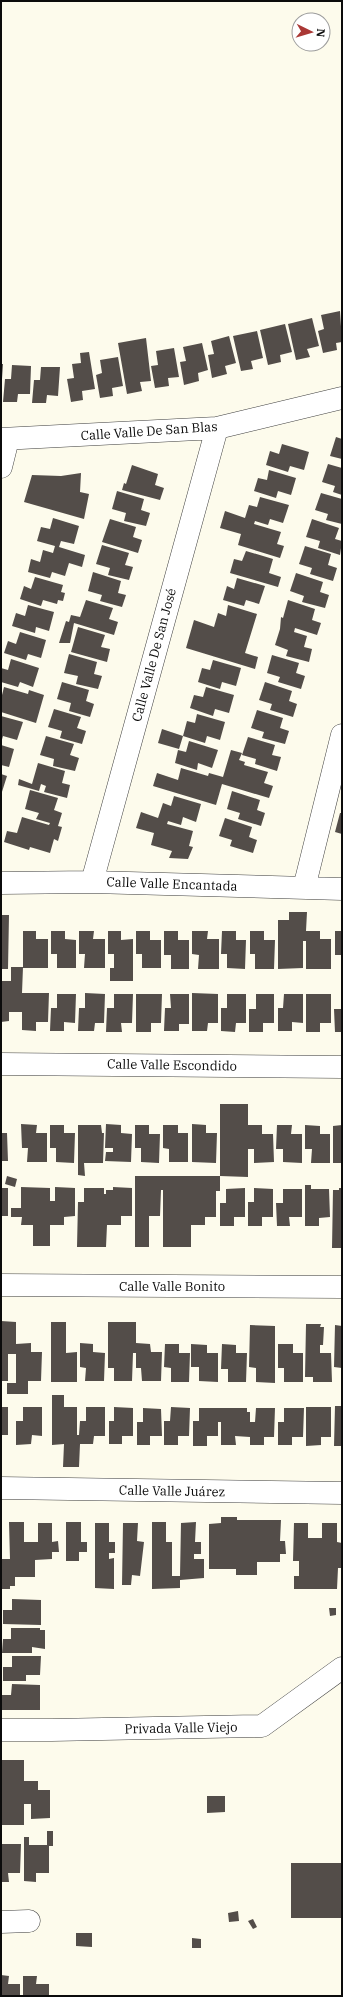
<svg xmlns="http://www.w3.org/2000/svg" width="343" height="1997" font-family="'IBM Plex Serif',serif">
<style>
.building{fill:#534d49}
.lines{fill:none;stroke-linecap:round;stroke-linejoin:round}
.street-casing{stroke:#3e3e3e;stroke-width:23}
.street{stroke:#fff;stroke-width:22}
.labels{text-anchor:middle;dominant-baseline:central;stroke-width:4;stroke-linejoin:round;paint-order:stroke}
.street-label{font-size:13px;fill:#0b0b0b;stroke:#fff}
</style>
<rect width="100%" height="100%" fill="#fdfbec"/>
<path class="building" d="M 340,311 L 342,342 L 336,343 L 337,350 L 323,353 L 318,331 L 324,329 L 321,315 Z
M 312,318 L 319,346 L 307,349 L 310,357 L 296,360 L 288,324 Z
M 285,324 L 292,352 L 280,355 L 281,362 L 268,365 L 260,330 Z
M 257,331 L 263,358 L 251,361 L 253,369 L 241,371 L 233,336 Z
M 229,336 L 236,363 L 225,366 L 227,374 L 212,378 L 208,355 L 214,354 L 211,341 Z
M 146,338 L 151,381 L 140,382 L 142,391 L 127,394 L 118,343 Z
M 202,343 L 208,370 L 198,373 L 199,381 L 184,385 L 180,362 L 186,361 L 183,347 Z
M 174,348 L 179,377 L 168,378 L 169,386 L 155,388 L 151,366 L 158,365 L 156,351 Z
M 89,352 L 95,389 L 82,391 L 83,400 L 71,402 L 67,379 L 74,378 L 72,364 L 81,363 L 80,353 Z
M 118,357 L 123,386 L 112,388 L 113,396 L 100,398 L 96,375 L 102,373 L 100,360 Z
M 1,364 L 3,364 L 2,379 L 1,379 Z
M 12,365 L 31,366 L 30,394 L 18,394 L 17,402 L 3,402 L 5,379 L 11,379 Z
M 41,367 L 60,367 L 58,396 L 47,395 L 46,403 L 32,403 L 34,380 L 40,380 Z
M 336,437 L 342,439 L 342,459 L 330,456 Z
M 282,444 L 309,452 L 304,470 L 290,466 L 288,472 L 266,465 L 270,451 L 279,454 Z
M 328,464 L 342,468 L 342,495 L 333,492 L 335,486 L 322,482 Z
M 132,465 L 158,474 L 155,485 L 164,488 L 160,500 L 122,490 L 124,483 L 126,484 Z
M 269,470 L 296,478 L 291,495 L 278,491 L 276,498 L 254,491 L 258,478 L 267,480 Z
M 81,473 L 80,492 L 89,494 L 84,519 L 24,502 L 32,475 L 61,476 Z
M 117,491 L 144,499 L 141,510 L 150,513 L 146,526 L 124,521 L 126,513 L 112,509 Z
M 321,493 L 342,499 L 342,524 L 326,520 L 328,514 L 315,510 Z
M 260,497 L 289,505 L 283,523 L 270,519 L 268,525 L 255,521 L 254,524 L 281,532 L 277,544 L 284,546 L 280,558 L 238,545 L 241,534 L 220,528 L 225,511 L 245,518 L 249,505 L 257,507 Z
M 53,518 L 79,526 L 74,544 L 61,541 L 59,547 L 85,555 L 82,567 L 69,563 L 65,576 L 52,572 L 50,578 L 28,572 L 31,559 L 40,562 L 43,550 L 53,553 L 55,546 L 37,541 L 41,527 L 50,529 Z
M 110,519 L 136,527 L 133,537 L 142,540 L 138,553 L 102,542 Z
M 312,519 L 339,528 L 335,539 L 342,541 L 340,555 L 318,548 L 320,541 L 306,537 Z
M 102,545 L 129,553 L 125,565 L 133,567 L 129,580 L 108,575 L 110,568 L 96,564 Z
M 305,546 L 331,554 L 328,565 L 337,568 L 333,581 L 310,574 L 312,568 L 299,564 Z
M 246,551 L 273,559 L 269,573 L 281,577 L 278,587 L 230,573 L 234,559 L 242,561 Z
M 93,572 L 121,581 L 118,593 L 126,595 L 122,607 L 100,601 L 102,595 L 88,591 Z
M 296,573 L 323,582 L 320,592 L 329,595 L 325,608 L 302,602 L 304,596 L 290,591 Z
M 35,577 L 63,585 L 61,592 L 65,593 L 63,601 L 58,600 L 57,604 L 43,600 L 41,606 L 20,599 L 24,586 L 31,589 Z
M 237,578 L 265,586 L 259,604 L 246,600 L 244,606 L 223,600 L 227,586 L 234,589 Z
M 86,600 L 113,608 L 109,619 L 118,622 L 114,635 L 74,623 L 70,643 L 59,643 L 66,621 L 69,622 L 71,615 L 80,617 Z
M 288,600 L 315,609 L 312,620 L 321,623 L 317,635 L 295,628 L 294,632 L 307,636 L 304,647 L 312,649 L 309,662 L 286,656 L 288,650 L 275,645 L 280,629 L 281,617 L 283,618 Z
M 28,605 L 54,612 L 49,631 L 36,627 L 35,633 L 12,626 L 16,613 L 25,616 Z
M 228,605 L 257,614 L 245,653 L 258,657 L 255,669 L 186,648 L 194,620 L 214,627 L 218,613 L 226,616 Z
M 78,627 L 105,635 L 101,647 L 110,649 L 107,662 L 71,652 Z
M 20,632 L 46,640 L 41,658 L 28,654 L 26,660 L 4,653 L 8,641 L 16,644 Z
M 69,654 L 97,662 L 94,674 L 102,676 L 98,689 L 76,684 L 78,676 L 64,673 Z
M 272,655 L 299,663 L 296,673 L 305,676 L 301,689 L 278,682 L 280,677 L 267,673 Z
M 11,659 L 39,668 L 33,687 L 20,682 L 18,687 L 1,682 L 1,668 L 8,670 Z
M 213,660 L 241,668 L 236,686 L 222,682 L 220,689 L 198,682 L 202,668 L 210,670 Z
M 62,682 L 89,690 L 86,701 L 94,704 L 90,717 L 69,711 L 71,703 L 57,699 Z
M 265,682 L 292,691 L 289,701 L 297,704 L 293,717 L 270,710 L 272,704 L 259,700 Z
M 4,687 L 28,694 L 29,690 L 44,695 L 36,723 L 1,712 L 1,699 Z
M 206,687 L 234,695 L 229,713 L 215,709 L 213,716 L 190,708 L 194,695 L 203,697 Z
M 54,709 L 81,717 L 77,728 L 86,731 L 82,744 L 60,738 L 62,731 L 48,727 Z
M 257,710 L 283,718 L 280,728 L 289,731 L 285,744 L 262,738 L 264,732 L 251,728 Z
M 197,714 L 225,722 L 220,740 L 207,736 L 205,743 L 183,736 L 179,749 L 158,743 L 162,729 L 183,736 L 187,721 L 195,723 Z
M 1,716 L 23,722 L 17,740 L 3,736 L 1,743 Z
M 46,736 L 74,744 L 70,755 L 79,758 L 75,771 L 53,766 L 54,759 L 40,755 Z
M 248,737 L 275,745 L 272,755 L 281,757 L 277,771 L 255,764 L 256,759 L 242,755 Z
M 189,741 L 218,750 L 212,768 L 198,763 L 197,770 L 175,763 L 178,750 L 186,752 Z
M 1,745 L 14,749 L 9,767 L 1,765 Z
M 231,750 L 242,753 L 239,760 L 245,762 L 244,765 L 268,772 L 264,783 L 273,786 L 269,798 L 222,784 L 216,805 L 153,786 L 157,773 L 178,780 L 181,768 L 208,776 L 209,773 L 223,777 Z
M 38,763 L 65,771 L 62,783 L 70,785 L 67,798 L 44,792 L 46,786 L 41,784 L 39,791 L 18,785 L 19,779 L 32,784 Z
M 1,774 L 7,776 L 1,795 Z
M 30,790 L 58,798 L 54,810 L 62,813 L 58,826 L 62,827 L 58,841 L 54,839 L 50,853 L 30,847 L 29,850 L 4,842 L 7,831 L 17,833 L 22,817 L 49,825 L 50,823 L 36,819 L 39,813 L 25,809 Z
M 232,791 L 260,800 L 257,810 L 265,813 L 261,826 L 238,819 L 240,813 L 227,809 Z
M 174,796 L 201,804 L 196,822 L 183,817 L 181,825 L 168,821 L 167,824 L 193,831 L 189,846 L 193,847 L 188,859 L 169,858 L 172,851 L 151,845 L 154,833 L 136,828 L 141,812 L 158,818 L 163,803 L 171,806 Z
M 340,813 L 342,813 L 342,834 L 335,832 Z
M 225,818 L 252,827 L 249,837 L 257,840 L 253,853 L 230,846 L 232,840 L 219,836 Z
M 289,912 L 307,912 L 306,931 L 320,931 L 320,939 L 331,939 L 331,969 L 306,969 L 306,941 L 303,941 L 303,968 L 278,969 L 278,920 L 289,920 Z
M 1,915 L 9,915 L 8,969 L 1,969 Z
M 23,931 L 36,931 L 36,939 L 48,939 L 48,968 L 23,968 Z
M 51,931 L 65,931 L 65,939 L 76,940 L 76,968 L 57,968 L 57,954 L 51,954 Z
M 79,931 L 94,931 L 93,939 L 105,939 L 105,968 L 84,968 L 85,954 L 79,954 Z
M 108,931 L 121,931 L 121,940 L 133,939 L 133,981 L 110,981 L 110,968 L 114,968 L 114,954 L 108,954 Z
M 136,931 L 150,931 L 150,940 L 161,940 L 161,968 L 142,968 L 142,954 L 136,954 Z
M 164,931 L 178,931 L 178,940 L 189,940 L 189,969 L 171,969 L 171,955 L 164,955 Z
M 192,931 L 208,931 L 207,939 L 219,939 L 219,969 L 198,969 L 199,955 L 192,954 Z
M 222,931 L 236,931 L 236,940 L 246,940 L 245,969 L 227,968 L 227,954 L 221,954 Z
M 250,931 L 264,931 L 264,940 L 275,940 L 274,969 L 255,969 L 255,954 L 250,954 Z
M 335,931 L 342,931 L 342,955 L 335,955 Z
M 11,967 L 23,967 L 22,993 L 49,993 L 48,1022 L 36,1022 L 36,1031 L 22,1030 L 22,1012 L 9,1012 L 9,1021 L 1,1022 L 1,981 L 11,981 Z
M 85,993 L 105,994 L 104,1023 L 95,1023 L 94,1031 L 78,1031 L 79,1008 L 85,1008 Z
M 192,993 L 218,994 L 218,1023 L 208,1023 L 207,1031 L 192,1031 Z
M 57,994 L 76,994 L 75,1023 L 64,1022 L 64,1031 L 50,1031 L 51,1008 L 57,1008 Z
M 114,994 L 133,994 L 132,1023 L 121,1023 L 122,1032 L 106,1032 L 107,1008 L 114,1008 Z
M 136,994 L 162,994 L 161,1023 L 151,1023 L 151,1032 L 136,1032 Z
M 170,994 L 189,994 L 189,1024 L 179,1024 L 179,1031 L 164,1031 L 165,1008 L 171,1008 Z
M 227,994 L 246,994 L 246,1023 L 236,1023 L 235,1032 L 221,1031 L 221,1008 L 227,1008 Z
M 256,994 L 274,994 L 274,1023 L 263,1023 L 263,1032 L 249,1032 L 249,1009 L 256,1009 Z
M 284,994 L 303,994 L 303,1023 L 292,1022 L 292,1031 L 278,1031 L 278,1008 L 283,1008 Z
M 306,994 L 331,994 L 331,1023 L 320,1023 L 320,1032 L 306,1032 Z
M 334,1009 L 342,1009 L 342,1032 L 335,1032 Z
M 220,1104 L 248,1104 L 248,1125 L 262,1125 L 262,1134 L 273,1134 L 274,1162 L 254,1163 L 254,1149 L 248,1149 L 248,1177 L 220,1176 L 220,1191 L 216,1191 L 216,1217 L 205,1217 L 205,1225 L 191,1225 L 191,1247 L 163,1247 L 163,1190 L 161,1190 L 160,1216 L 149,1216 L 149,1247 L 135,1247 L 135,1176 L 220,1176 Z
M 21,1124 L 37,1125 L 36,1133 L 47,1133 L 47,1162 L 27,1162 L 28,1148 L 22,1148 Z
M 106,1124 L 121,1125 L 121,1133 L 132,1134 L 131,1162 L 105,1161 L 106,1152 L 113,1152 L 113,1148 L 105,1148 Z
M 192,1124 L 206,1125 L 206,1133 L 217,1133 L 216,1163 L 192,1162 Z
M 50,1125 L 64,1125 L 64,1133 L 75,1133 L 74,1163 L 56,1162 L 56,1148 L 50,1148 Z
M 78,1125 L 101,1125 L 102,1133 L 104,1133 L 103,1163 L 84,1163 L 85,1176 L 78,1175 Z
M 135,1125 L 149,1125 L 149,1134 L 160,1134 L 159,1163 L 141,1162 L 141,1148 L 135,1148 Z
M 163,1125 L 178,1125 L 178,1133 L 188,1133 L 188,1162 L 169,1162 L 169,1149 L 163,1148 Z
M 277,1125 L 292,1125 L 291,1134 L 302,1134 L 302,1163 L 283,1162 L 283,1149 L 276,1149 Z
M 305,1125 L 320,1126 L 320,1134 L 330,1134 L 330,1163 L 311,1163 L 312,1149 L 305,1149 Z
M 342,1125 L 342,1163 L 333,1163 L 333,1126 Z
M 1,1133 L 7,1133 L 8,1161 L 1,1161 Z
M 7,1176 L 17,1179 L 15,1187 L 5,1184 Z
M 305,1185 L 311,1185 L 311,1189 L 329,1189 L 330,1217 L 319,1218 L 319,1226 L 305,1226 Z
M 21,1187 L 50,1188 L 50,1201 L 55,1201 L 55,1187 L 75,1188 L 75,1216 L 64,1217 L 64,1225 L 50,1225 L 50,1246 L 33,1246 L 33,1225 L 21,1225 L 22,1217 L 11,1217 L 11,1208 L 21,1208 Z
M 113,1187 L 132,1188 L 132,1216 L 121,1216 L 121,1225 L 107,1225 L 106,1247 L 77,1247 L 78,1202 L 84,1202 L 84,1188 L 104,1188 L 104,1194 L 106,1194 L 106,1190 L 113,1190 Z
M 1,1188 L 8,1188 L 8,1216 L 1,1216 Z
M 245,1188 L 245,1217 L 234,1217 L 234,1226 L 220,1226 L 220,1203 L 226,1203 L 226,1189 Z
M 254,1188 L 273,1189 L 273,1217 L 262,1217 L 262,1226 L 248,1226 L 248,1202 L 254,1202 Z
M 339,1188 L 342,1188 L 342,1248 L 332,1248 L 333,1190 L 339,1190 Z
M 283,1189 L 302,1189 L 302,1217 L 289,1217 L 290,1226 L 277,1226 L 276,1203 L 283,1203 Z
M 1,1321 L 16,1322 L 16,1344 L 31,1343 L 31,1352 L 42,1352 L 41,1381 L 28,1381 L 28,1394 L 7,1394 L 7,1383 L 16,1383 L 16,1354 L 8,1354 L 8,1381 L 1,1381 Z
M 51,1322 L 66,1322 L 66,1353 L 77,1352 L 77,1382 L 51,1382 Z
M 108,1322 L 136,1322 L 136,1343 L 150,1344 L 151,1352 L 162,1352 L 161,1381 L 142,1381 L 141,1368 L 136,1368 L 136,1353 L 133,1353 L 132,1381 L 114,1381 L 114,1368 L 108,1368 Z
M 306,1324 L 321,1324 L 320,1327 L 324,1327 L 323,1345 L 320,1345 L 320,1353 L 331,1353 L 332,1382 L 313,1382 L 313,1377 L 305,1377 Z
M 250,1325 L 275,1326 L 275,1383 L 256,1382 L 256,1368 L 249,1367 Z
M 335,1325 L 342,1326 L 342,1368 L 334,1367 Z
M 80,1343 L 93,1344 L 93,1352 L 105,1353 L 104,1381 L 85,1381 L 86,1368 L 80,1367 Z
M 165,1344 L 179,1344 L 179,1353 L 190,1353 L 189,1382 L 171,1382 L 171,1368 L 164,1367 Z
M 191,1344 L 207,1345 L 207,1353 L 218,1353 L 218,1382 L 199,1381 L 199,1367 L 191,1367 Z
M 222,1344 L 236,1345 L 236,1353 L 247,1353 L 246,1382 L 228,1382 L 228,1369 L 221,1369 Z
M 278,1344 L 293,1344 L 293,1353 L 303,1353 L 303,1382 L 284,1382 L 284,1368 L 278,1368 Z
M 52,1395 L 64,1395 L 64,1407 L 77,1407 L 77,1435 L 79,1435 L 80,1421 L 86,1421 L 86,1407 L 105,1407 L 105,1436 L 94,1436 L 93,1444 L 80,1444 L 79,1467 L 63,1467 L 64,1444 L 52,1445 Z
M 335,1406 L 342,1406 L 342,1446 L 334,1446 Z
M 1,1407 L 8,1407 L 8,1435 L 1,1435 Z
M 23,1407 L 42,1407 L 42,1436 L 32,1435 L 31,1444 L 16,1445 L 16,1421 L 23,1421 Z
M 114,1407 L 133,1408 L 133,1436 L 122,1436 L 122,1444 L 109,1444 L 109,1421 L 114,1421 Z
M 171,1407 L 190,1408 L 189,1436 L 178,1436 L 178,1445 L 164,1445 L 164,1421 L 170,1421 Z
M 306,1407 L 331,1407 L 331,1437 L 321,1437 L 321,1445 L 306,1446 Z
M 143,1408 L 161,1409 L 162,1436 L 150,1436 L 150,1445 L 137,1445 L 137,1422 L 143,1422 Z
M 199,1408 L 247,1408 L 247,1412 L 250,1412 L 250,1422 L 255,1422 L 256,1408 L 275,1408 L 274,1437 L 264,1437 L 264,1445 L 250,1445 L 250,1437 L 235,1436 L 236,1445 L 221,1445 L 221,1422 L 218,1422 L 218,1436 L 207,1436 L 207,1446 L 193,1446 L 193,1421 L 199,1421 Z
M 284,1408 L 304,1408 L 303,1437 L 292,1437 L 292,1445 L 278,1445 L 278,1422 L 284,1422 Z
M 221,1517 L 237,1517 L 237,1520 L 281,1520 L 280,1541 L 285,1541 L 286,1554 L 280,1554 L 280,1562 L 257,1562 L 257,1575 L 236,1575 L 236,1569 L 209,1569 L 209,1524 L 221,1523 Z
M 9,1522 L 24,1522 L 24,1542 L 38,1542 L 38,1523 L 52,1523 L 52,1542 L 58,1541 L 59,1552 L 52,1552 L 52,1559 L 35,1560 L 35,1577 L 15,1577 L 15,1586 L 10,1586 L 10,1589 L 1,1589 L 1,1559 L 10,1559 Z
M 66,1522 L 81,1522 L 81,1542 L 87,1542 L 87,1552 L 79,1552 L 79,1561 L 66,1561 Z
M 152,1522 L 166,1522 L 166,1542 L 172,1542 L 172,1576 L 180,1576 L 181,1523 L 196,1522 L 195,1542 L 201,1542 L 201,1554 L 194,1554 L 194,1559 L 204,1559 L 204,1578 L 180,1580 L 180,1588 L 152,1589 Z
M 95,1523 L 109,1523 L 109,1542 L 115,1542 L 115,1553 L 109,1553 L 109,1559 L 114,1558 L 114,1589 L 95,1588 Z
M 123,1523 L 138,1523 L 137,1541 L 144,1542 L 140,1576 L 132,1575 L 131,1585 L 122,1585 Z
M 294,1523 L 308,1523 L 308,1538 L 322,1538 L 322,1523 L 337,1523 L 337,1542 L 342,1543 L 342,1568 L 338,1568 L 337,1589 L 294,1589 L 294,1576 L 299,1576 L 299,1561 L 293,1561 Z
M 12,1599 L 41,1600 L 41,1625 L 3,1624 L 3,1610 L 12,1610 Z
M 329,1608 L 336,1608 L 336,1615 L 330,1616 Z
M 11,1628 L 40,1628 L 40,1630 L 45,1630 L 45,1649 L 32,1647 L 32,1653 L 2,1653 L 3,1639 L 11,1639 Z
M 12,1656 L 41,1656 L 40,1675 L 26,1675 L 26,1681 L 3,1681 L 3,1667 L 12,1667 Z
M 12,1684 L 40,1685 L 40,1710 L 2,1710 L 2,1695 L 11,1695 Z
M 1,1760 L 24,1760 L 24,1781 L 38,1781 L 38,1790 L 50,1790 L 50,1818 L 31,1819 L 31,1804 L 24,1804 L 24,1825 L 1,1825 Z
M 207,1796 L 225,1796 L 225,1812 L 207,1813 Z
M 47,1831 L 53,1831 L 53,1846 L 49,1846 L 49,1873 L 36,1873 L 36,1882 L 24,1881 L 24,1837 L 29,1837 L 29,1845 L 47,1845 Z
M 2,1844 L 21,1844 L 20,1873 L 8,1873 L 9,1882 L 1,1882 Z
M 291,1863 L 342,1863 L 342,1918 L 291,1918 Z
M 238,1911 L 239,1921 L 229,1922 L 228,1913 Z
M 253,1919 L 257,1927 L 253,1929 L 248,1921 Z
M 76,1933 L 92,1933 L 92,1947 L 76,1946 Z
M 192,1938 L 201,1939 L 201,1948 L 192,1948 Z
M 1,1975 L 9,1976 L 8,1984 L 20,1984 L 20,1996 L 1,1996 Z
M 23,1976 L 37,1976 L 36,1984 L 49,1984 L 49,1996 L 23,1996 Z"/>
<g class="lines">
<g class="street-casing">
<path id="street" d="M 1,439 L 217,428 L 342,398
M 1,467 L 8,439
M 92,882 L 217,428
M 1,883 L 92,882 L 342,889
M 304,888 L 342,735
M 1,1064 L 342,1067
M 1,1285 L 342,1287
M 1,1488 L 342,1493
M 1,1730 L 52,1730 L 262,1726 L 342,1668
M 1,1922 L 29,1921"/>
</g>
<use href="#street" class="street"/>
</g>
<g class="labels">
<g class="street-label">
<text transform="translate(149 431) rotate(-4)">Calle Valle De San Blas</text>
<text transform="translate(154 655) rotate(-75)">Calle Valle De San José</text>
<text transform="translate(172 884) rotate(2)">Calle Valle Encantada</text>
<text transform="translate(172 1065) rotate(1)">Calle Valle Escondido</text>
<text x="172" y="1286">Calle Valle Bonito</text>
<text transform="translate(172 1491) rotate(1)">Calle Valle Juárez</text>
<text transform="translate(181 1728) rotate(-1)">Privada Valle Viejo</text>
</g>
</g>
<rect width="343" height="1997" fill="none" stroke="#0b0b0b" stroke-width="4"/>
<g transform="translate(311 32) rotate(95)"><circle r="19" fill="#ffffff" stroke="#9d9d9d"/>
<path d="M0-3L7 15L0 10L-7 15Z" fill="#aa3835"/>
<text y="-6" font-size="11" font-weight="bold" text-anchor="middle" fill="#0b0b0b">N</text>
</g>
</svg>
